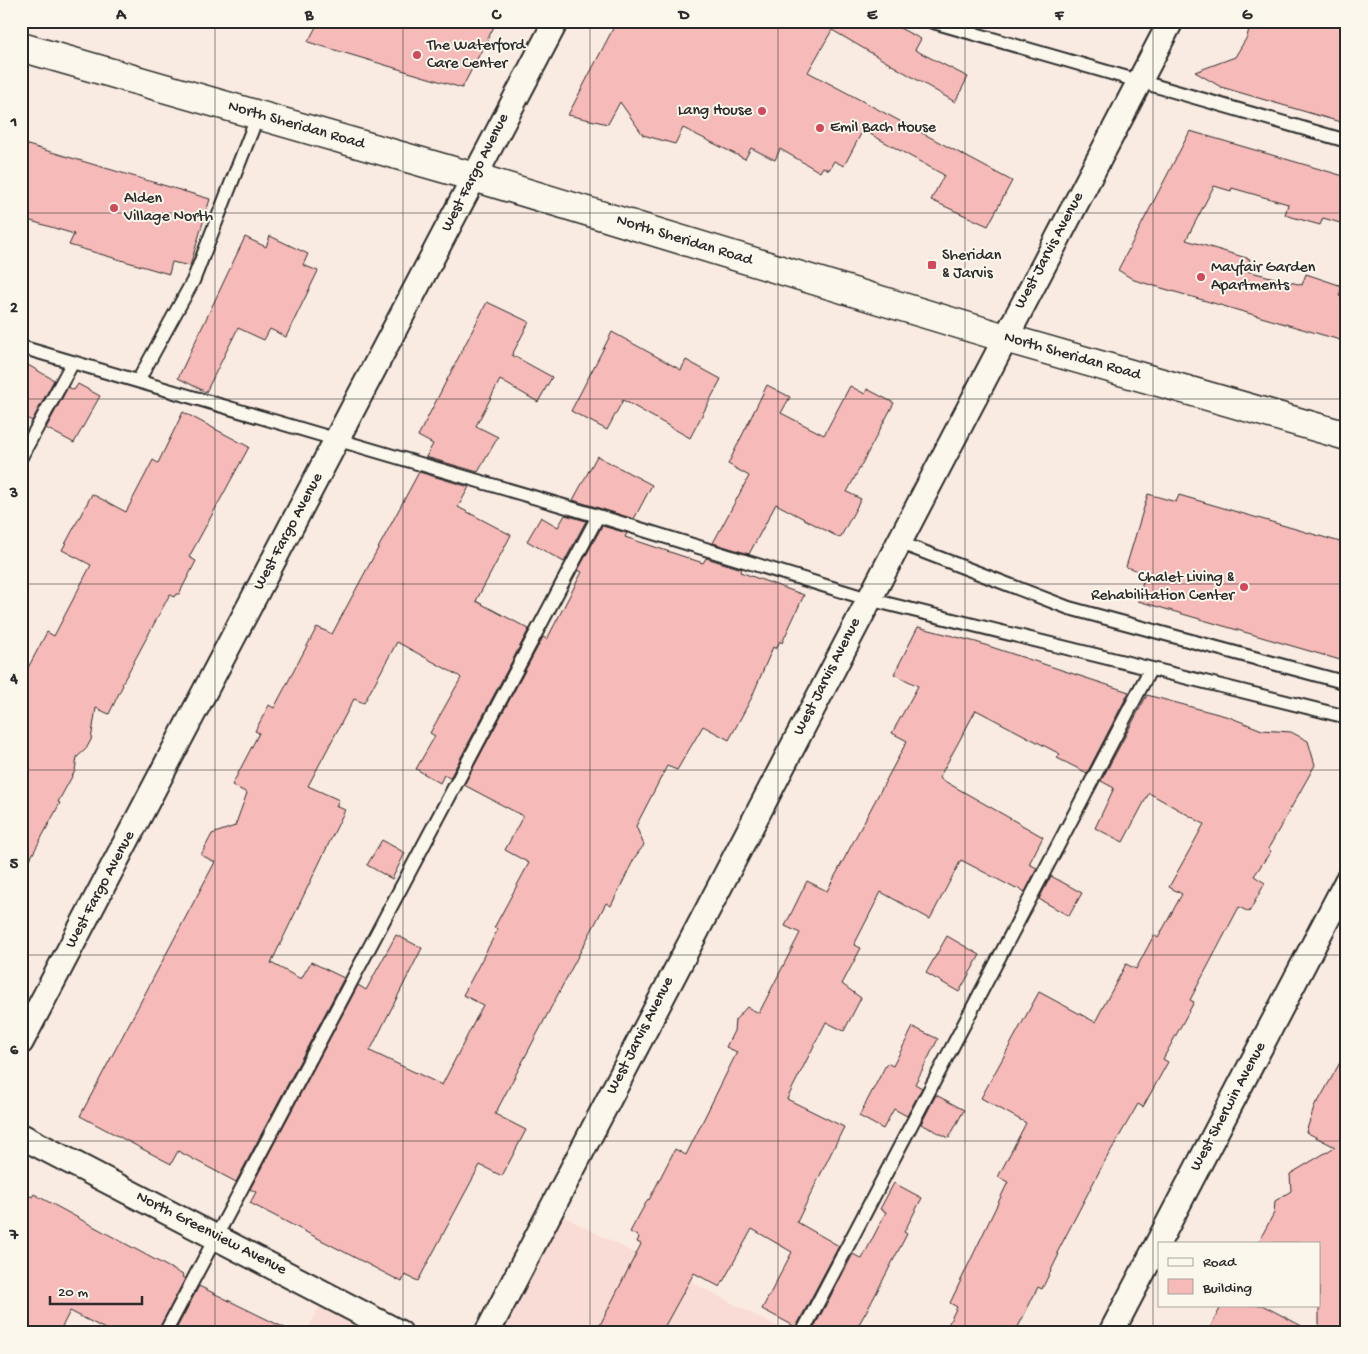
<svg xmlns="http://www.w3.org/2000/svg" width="1368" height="1354" font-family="'Gochi Hand',sans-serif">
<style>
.built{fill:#f9dcd5}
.building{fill:#f6bab8;stroke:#2b2b2b}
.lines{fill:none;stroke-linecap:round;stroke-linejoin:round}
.service-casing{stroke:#2b2b2b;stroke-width:16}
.minor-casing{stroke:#2b2b2b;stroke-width:28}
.secondary-casing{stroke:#2b2b2b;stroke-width:31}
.service{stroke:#fbf7ec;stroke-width:12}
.minor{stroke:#fbf7ec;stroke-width:24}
.secondary{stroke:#fbf7ec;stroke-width:28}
.grid{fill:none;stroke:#2b2b2b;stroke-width:1;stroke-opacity:0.55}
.poi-dot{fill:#d1495b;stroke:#fbf7ec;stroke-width:2}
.labels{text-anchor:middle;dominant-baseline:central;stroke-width:4;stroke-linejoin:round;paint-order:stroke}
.poi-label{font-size:16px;fill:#2b2b2b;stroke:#fbf7ec;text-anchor:start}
.street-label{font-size:16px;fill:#2b2b2b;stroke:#fbf7ec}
.neatline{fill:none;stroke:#2b2b2b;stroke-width:2}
.grid-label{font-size:16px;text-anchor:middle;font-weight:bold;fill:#2b2b2b}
</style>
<rect width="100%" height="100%" fill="#faebe2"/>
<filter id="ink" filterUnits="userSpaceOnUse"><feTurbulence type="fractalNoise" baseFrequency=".02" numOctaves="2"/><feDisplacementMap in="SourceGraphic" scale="10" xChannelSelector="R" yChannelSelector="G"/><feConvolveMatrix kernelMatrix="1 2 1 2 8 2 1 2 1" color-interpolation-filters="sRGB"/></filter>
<g filter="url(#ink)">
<path class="built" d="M 555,1212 L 790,1333 L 493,1333 Z
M 328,1290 L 409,1333 L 306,1333 Z"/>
<path class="building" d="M 319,21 L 497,21 L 462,88 L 308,42 Z
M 617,21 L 886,21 L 921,39 L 915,50 L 968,77 L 955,102 L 832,30 L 808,72 L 1012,181 L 988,226 L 931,200 L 944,175 L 863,130 L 844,166 L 834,161 L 829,170 L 823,167 L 820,172 L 780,149 L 775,160 L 751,148 L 745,159 L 683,128 L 675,144 L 643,135 L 620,102 L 608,124 L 568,115 Z
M 1251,21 L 1347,21 L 1347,124 L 1221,87 L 1195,72 L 1235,57 L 1247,37 Z
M 1190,131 L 1347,177 L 1347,225 L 1323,218 L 1320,225 L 1285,215 L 1288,204 L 1232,188 L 1231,191 L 1214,186 L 1186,240 L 1250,259 L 1247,271 L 1302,285 L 1306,274 L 1342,286 L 1339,296 L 1347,298 L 1347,342 L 1134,280 L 1118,270 Z
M 21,143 L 210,199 L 190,266 L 172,262 L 169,274 L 69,245 L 74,234 L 21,218 Z
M 270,236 L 308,254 L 303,265 L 318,271 L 286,337 L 270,329 L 264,340 L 238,328 L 206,392 L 178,378 L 245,237 L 266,247 Z
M 487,302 L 529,322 L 512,355 L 552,377 L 538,402 L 500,380 L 476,426 L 498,437 L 478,472 L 426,457 L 433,444 L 418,436 Z
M 612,332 L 681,370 L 686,360 L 721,379 L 690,438 L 623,400 L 607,430 L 571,411 Z
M 21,361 L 54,380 L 32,421 L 21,415 Z
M 78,384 L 100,396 L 74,443 L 46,428 L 68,387 L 74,390 Z
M 767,385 L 790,397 L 781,413 L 824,435 L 850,386 L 865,394 L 867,389 L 894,403 L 847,492 L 861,499 L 840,538 L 776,504 L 749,554 L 713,543 L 749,476 L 728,464 Z
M 183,412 L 249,447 L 189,557 L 196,561 L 179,594 L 176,594 L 174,597 L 170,594 L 122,684 L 123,685 L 109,714 L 96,708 L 91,740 L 86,749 L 77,757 L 75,771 L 58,802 L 60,803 L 21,876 L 21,681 L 47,632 L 54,636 L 91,565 L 62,550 L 92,494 L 126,512 L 153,460 L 158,463 Z
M 597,456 L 652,485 L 634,519 L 573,500 Z
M 419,472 L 469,487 L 458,507 L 511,535 L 476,601 L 529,629 L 450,778 L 444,775 L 440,783 L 416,769 L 435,736 L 430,733 L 461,678 L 459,676 L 397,642 L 364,703 L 354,699 L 308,786 L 339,800 L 336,806 L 345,810 L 271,963 L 301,979 L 311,962 L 344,978 L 236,1182 L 178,1151 L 171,1164 L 80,1116 L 215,862 L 201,855 L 212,834 L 235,826 L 247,793 L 232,785 L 259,733 L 255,731 L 269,705 L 274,708 L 317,627 L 332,634 Z
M 1148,494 L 1176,502 L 1179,495 L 1347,544 L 1347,662 L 1138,601 L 1145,573 L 1126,567 Z
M 565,515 L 586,521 L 564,562 L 527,541 L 541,517 L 558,527 Z
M 602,526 L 627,533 L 625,537 L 703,563 L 706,558 L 742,569 L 740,572 L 804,595 L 782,643 L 780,641 L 776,649 L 773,647 L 751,699 L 729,740 L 703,726 L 677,770 L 667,766 L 636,826 L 644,845 L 635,857 L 611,906 L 606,903 L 495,1114 L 526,1130 L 502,1176 L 480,1165 L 418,1281 L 405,1275 L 402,1282 L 250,1203 L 256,1192 L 250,1189 L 358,985 L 366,990 L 396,935 L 422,948 L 370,1051 L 442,1085 L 483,1005 L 463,995 L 498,929 L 494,928 L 529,863 L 505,850 L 523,816 L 464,785 L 543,637 L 547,639 L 582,572 L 578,570 Z
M 918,627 L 976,642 L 1129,692 L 1087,773 L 1057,758 L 1060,754 L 976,710 L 939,778 L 1043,837 L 1029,864 L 1037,868 L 1025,892 L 1017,887 L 1016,889 L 961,860 L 930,919 L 881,892 L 854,945 L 861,948 L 842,984 L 861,998 L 844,1031 L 826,1022 L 787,1099 L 844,1127 L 797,1222 L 839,1246 L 796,1327 L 762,1309 L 792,1252 L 752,1229 L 720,1287 L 694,1273 L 661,1333 L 596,1333 L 641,1244 L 637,1242 L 639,1237 L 630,1232 L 648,1199 L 649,1200 L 675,1149 L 686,1155 L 737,1052 L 726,1047 L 734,1031 L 735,1020 L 747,1007 L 759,1013 L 800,933 L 785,926 L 807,881 L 827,891 L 907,741 L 892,733 L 918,686 L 894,674 Z
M 1147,695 L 1229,717 L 1262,730 L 1291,732 L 1308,741 L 1315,765 L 1268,849 L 1271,851 L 1254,876 L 1265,883 L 1249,912 L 1239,907 L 1190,1000 L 1194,1002 L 1163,1059 L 1168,1062 L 1143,1107 L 1138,1104 L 1102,1166 L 1057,1253 L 1059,1254 L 1042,1289 L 1038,1287 L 1015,1333 L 944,1333 L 957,1307 L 950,1303 L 1008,1182 L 998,1177 L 1026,1123 L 981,1098 L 1039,992 L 1095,1022 L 1126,964 L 1136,969 L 1154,935 L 1158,938 L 1182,894 L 1169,887 L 1204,824 L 1149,793 L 1123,842 L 1095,828 L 1114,788 L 1101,781 Z
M 382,840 L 405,853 L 392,879 L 367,865 Z
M 1051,876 L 1082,893 L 1069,916 L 1039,899 Z
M 947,936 L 980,955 L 959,992 L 926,973 Z
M 913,1027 L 938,1039 L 915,1084 L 922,1088 L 907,1116 L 894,1109 L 883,1129 L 859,1116 L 887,1063 L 893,1066 Z
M 1347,1050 L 1347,1333 L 1319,1333 L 1319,1243 L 1258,1243 L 1274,1213 L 1275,1201 L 1291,1191 L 1290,1174 L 1335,1147 L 1306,1132 L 1316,1102 L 1318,1102 Z
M 936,1095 L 964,1110 L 949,1138 L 921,1124 Z
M 894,1183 L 922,1198 L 904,1232 L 907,1234 L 871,1303 L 854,1333 L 811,1333 L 853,1254 L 862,1259 L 886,1212 L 880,1209 Z
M 21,1191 L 32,1197 L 34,1194 L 183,1275 L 182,1277 L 185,1279 L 157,1333 L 113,1333 L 70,1311 L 59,1333 L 21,1333 Z
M 199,1286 L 295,1333 L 174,1333 Z
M 1222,1305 L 1262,1305 L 1315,1333 L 1207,1333 Z"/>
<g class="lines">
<g class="service-casing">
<path id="service" d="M 930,21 L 1347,141
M 21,347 L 598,516 L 868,599 L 1347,717
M 138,381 L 193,281 L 258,115
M 21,457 L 73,362
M 898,542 L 1069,608 L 1347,683
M 165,1333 L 598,516
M 802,1333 L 1150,670"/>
</g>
<g class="minor-casing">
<path id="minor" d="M 21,1042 L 556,21
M 21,1136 L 400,1333
M 487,1333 L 1171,21
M 1111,1333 L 1347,881"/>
</g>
<g class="secondary-casing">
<path id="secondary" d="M 21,47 L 474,177 L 1005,338 L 1347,436"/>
</g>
<use href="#service" class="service"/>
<use href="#minor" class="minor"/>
<use href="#secondary" class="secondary"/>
</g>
</g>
<path class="grid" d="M 215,21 L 215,1333M 403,21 L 403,1333M 590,21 L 590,1333M 778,21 L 778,1333M 965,21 L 965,1333M 1153,21 L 1153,1333M 21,213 L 1347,213M 21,399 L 1347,399M 21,584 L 1347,584M 21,770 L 1347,770M 21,955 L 1347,955M 21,1141 L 1347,1141"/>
<g class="poi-dot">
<circle cx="417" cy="55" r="5"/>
<circle cx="762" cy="111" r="5"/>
<circle cx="820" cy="128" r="5"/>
<circle cx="114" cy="208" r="5"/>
<rect x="927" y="260" width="10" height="10" rx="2.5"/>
<circle cx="1201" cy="277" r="5"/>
<circle cx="1244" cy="587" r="5"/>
</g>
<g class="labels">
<g class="poi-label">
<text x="427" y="46">The Waterford<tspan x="427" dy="18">Care Center</tspan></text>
<text x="752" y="111" text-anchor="end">Lang House</text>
<text x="830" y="128">Emil Bach House</text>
<text x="124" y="199">Alden<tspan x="124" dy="18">Village North</tspan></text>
<text x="942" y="256">Sheridan<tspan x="942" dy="18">&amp; Jarvis</tspan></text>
<text x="1211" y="268">Mayfair Garden<tspan x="1211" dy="18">Apartments</tspan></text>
<text x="1234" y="578" text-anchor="end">Chalet Living &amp;<tspan x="1234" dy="18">Rehabilitation Center</tspan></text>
</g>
<g class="street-label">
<text transform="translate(296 126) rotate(16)">North Sheridan Road</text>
<text transform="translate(476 173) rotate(-63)">West Fargo Avenue</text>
<text transform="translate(684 241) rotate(17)">North Sheridan Road</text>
<text transform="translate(1050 251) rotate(-62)">West Jarvis Avenue</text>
<text transform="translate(1072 357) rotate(16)">North Sheridan Road</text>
<text transform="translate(289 532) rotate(-62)">West Fargo Avenue</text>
<text transform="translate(828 677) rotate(-63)">West Jarvis Avenue</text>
<text transform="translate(101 890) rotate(-62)">West Fargo Avenue</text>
<text transform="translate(641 1036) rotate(-63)">West Jarvis Avenue</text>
<text transform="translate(1229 1107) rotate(-62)">West Sherwin Avenue</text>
<text transform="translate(211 1234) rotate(27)">North Greenview Avenue</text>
</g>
</g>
<rect width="1368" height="1354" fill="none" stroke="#fbf7ec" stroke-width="55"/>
<rect x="1158" y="1242" width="162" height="65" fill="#fbf7ec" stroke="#a8a59f"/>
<rect x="1168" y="1258" width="25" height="8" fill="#fbf7ec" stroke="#a8a59f"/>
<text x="1203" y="1266" font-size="15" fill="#2b2b2b">Road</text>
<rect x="1168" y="1279" width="25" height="15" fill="#f6bab8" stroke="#a8a59f"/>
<text x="1203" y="1292" font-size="15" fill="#2b2b2b">Building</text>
<path d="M50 1296v8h92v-8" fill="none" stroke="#2b2b2b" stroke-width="2.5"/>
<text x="58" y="1296" font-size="15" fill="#2b2b2b" stroke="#fbf7ec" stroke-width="4" paint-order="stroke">20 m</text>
<rect x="28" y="28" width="1312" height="1298" class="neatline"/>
<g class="grid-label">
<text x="121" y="19">A</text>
<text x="309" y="19">B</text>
<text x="496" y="19">C</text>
<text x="684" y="19">D</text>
<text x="872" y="19">E</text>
<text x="1059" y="19">F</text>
<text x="1247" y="19">G</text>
<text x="14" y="126">1</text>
<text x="14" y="312">2</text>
<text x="14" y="497">3</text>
<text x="14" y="683">4</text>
<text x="14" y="868">5</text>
<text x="14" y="1054">6</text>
<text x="14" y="1239">7</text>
</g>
</svg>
